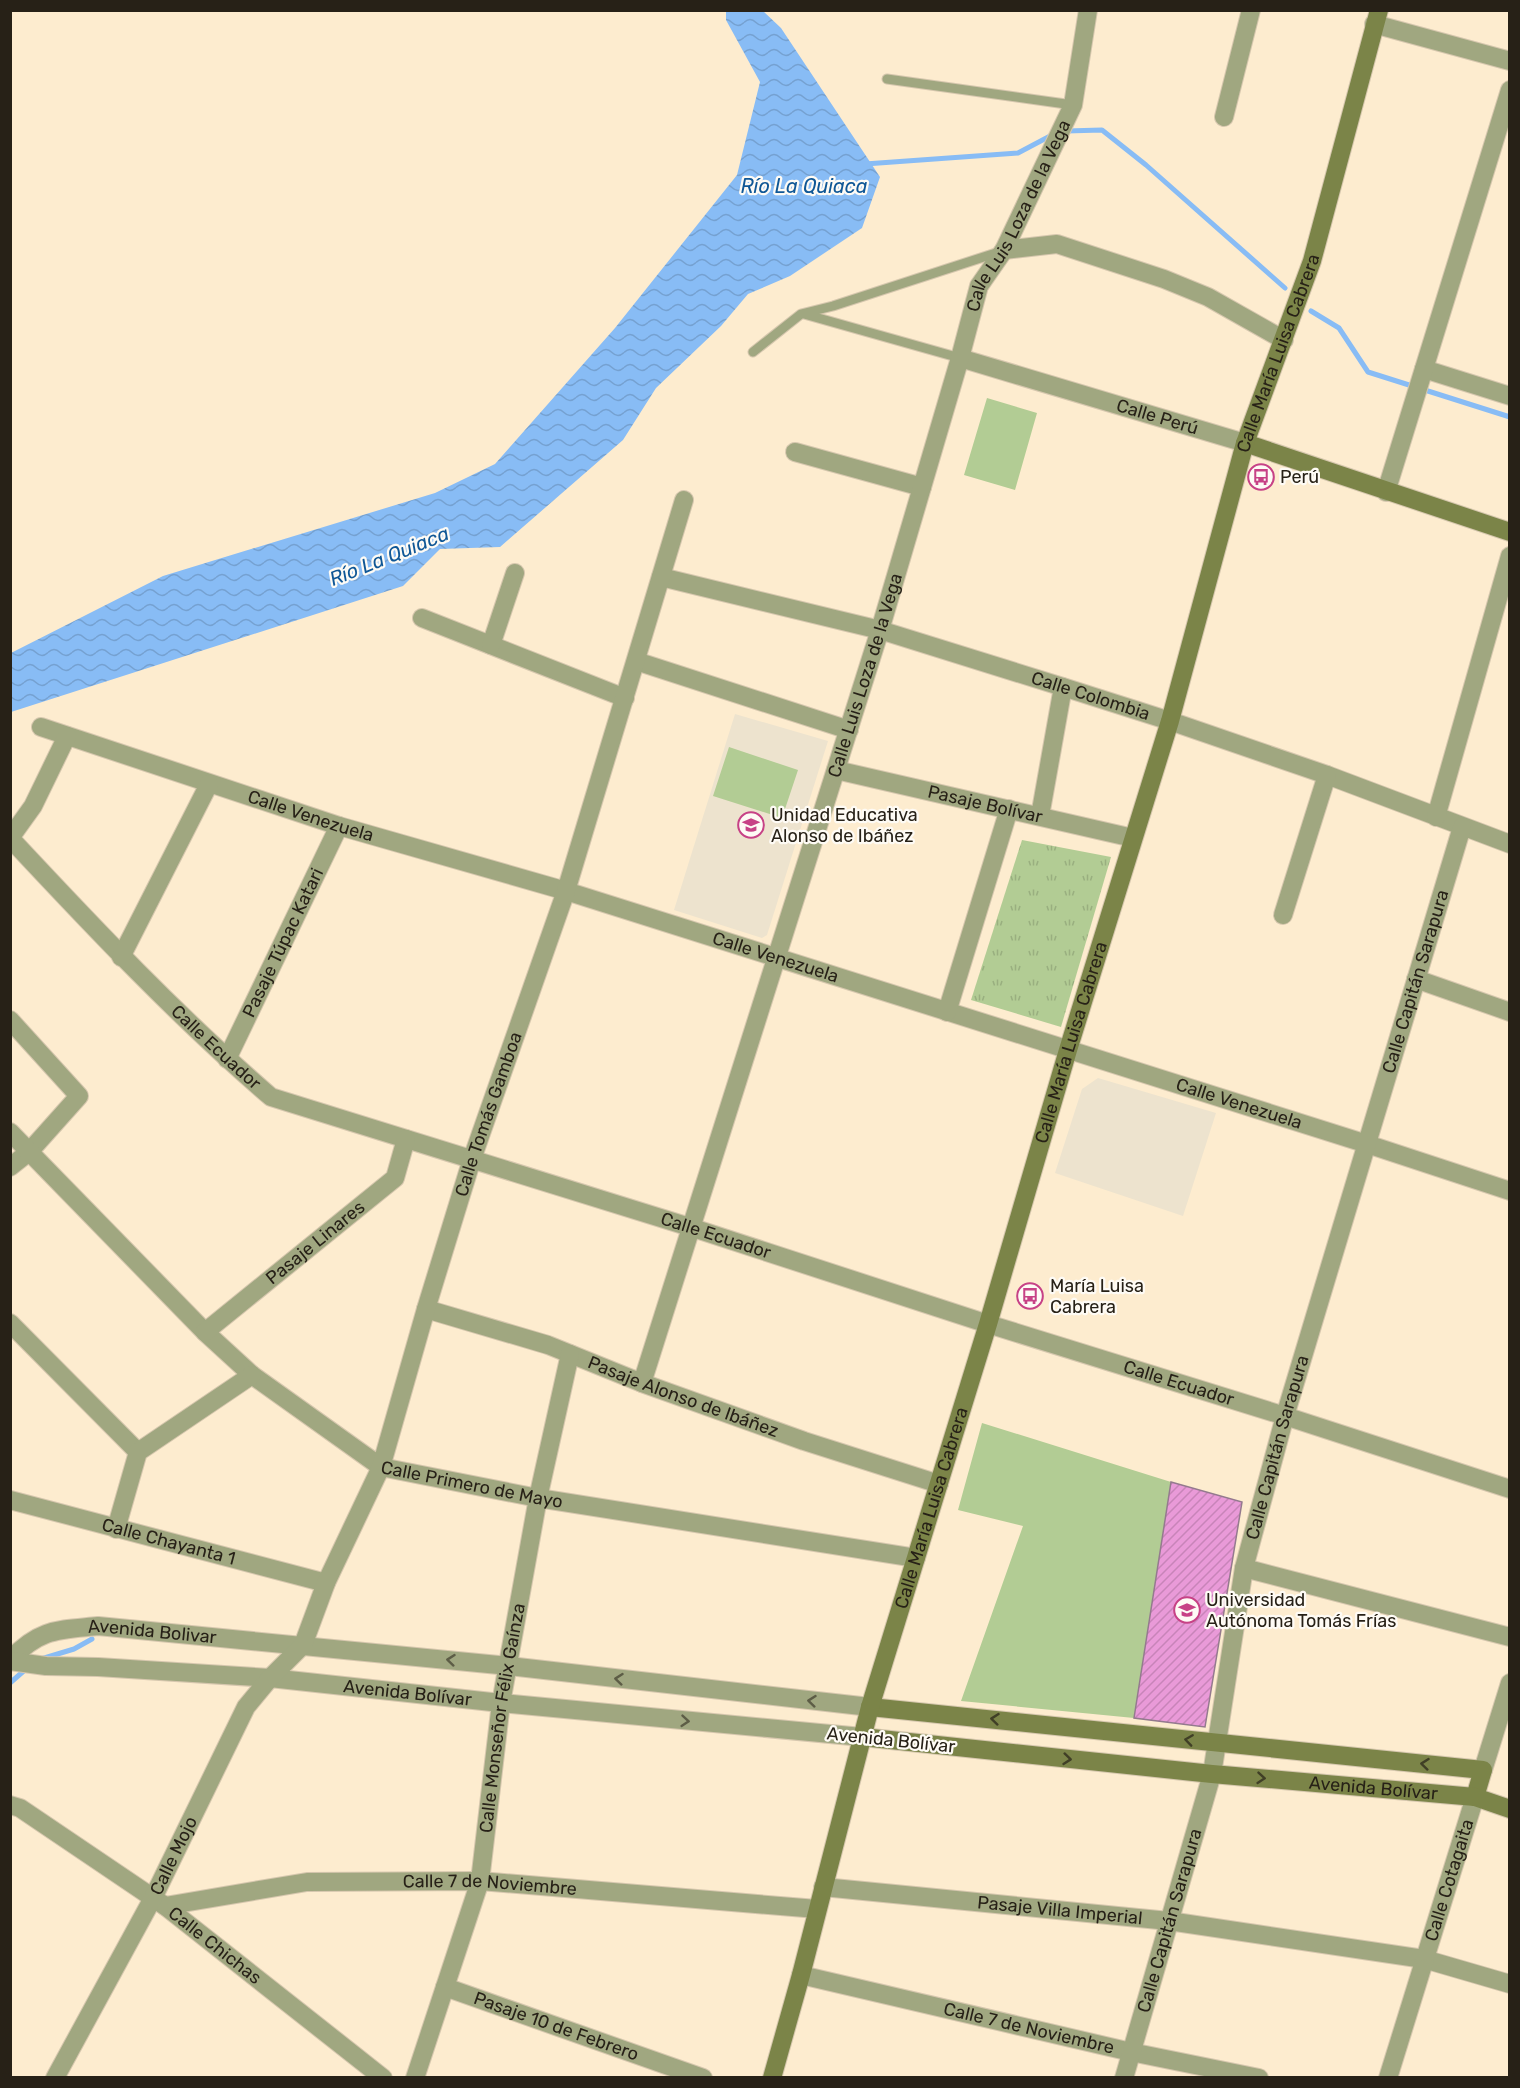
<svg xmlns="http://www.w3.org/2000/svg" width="1520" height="2088" font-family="Rubik,sans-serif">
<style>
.education{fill:#ede3ce}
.grass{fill:url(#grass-tufts)}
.pitch{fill:#b2cc94}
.water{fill:url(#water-waves)}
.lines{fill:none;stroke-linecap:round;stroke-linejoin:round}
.stream{stroke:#88bcf5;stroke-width:5}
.building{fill:url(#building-hatch);stroke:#947a8e;stroke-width:1.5}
.lane-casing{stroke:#d6c7ae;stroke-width:11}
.street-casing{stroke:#d6c7ae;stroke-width:20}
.secondary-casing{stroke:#d6c7ae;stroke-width:20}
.lane{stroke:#a0a780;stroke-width:9}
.street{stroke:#a0a780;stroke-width:18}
.secondary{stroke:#7b8448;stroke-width:18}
.oneway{stroke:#5d5d46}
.oneway2{stroke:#403f26}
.labels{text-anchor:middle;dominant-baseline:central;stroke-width:4.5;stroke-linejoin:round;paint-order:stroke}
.street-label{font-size:18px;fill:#272117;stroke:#fefbf5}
.poi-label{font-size:18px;fill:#272117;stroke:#fefbf5;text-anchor:start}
.water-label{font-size:20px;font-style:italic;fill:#0f5796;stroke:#fefbf5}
</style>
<defs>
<pattern id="grass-tufts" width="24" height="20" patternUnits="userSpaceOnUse" patternTransform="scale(1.5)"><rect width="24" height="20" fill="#b2cc94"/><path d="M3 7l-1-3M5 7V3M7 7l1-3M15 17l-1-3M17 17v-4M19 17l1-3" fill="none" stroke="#99af7f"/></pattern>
<pattern id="water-waves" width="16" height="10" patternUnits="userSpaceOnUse" patternTransform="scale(1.5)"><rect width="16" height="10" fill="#88bcf5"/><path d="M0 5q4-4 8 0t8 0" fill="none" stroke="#75a1d1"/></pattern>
<pattern id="building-hatch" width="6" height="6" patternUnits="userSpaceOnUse" patternTransform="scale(1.5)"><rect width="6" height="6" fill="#e99ad8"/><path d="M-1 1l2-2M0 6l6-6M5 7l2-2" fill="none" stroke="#c884b9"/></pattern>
</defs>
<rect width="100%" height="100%" fill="#fdeccf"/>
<path class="education" d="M 735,714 L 828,741 L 767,935 L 762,938 L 674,910 Z
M 1098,1078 L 1216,1113 L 1183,1216 L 1055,1173 L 1082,1089 Z"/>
<path class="grass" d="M 1022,840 L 1111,857 L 1061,1027 L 971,1000 Z"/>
<path class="pitch" d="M 987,398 L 1037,413 L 1015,490 L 964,475 Z
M 729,747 L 798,770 L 782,818 L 713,796 Z
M 982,1423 L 1171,1482 L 1134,1718 L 961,1701 L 1023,1526 L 958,1510 Z"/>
<path class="water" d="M 726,11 L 763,11 L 781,28 L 880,177 L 862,228 L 790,276 L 748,294 L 721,326 L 656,388 L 623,440 L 500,547 L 440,549 L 403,586 L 11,712 L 11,653 L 163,576 L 435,493 L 495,464 L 615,328 L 737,175 L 760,82 L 726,20 Z"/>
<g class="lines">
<path class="stream" d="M 1066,131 L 1102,130 L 1146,165 L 1285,288
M 865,164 L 1018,153 L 1052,135
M 1311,311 L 1339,328 L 1368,372 L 1510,417
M 41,1659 L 74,1649 L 92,1639
M 10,1683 L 26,1669"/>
</g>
<path class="building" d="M 1171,1482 L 1242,1502 L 1205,1727 L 1134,1718 Z"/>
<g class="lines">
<g class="lane-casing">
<path id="lane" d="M 887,79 L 1073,105
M 804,314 L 960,358
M 753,352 L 801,314 L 833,306 L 999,252"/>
</g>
<g class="street-casing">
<g id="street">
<path d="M 1374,24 L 1510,61"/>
<path d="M 1224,117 L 1251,10"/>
<path d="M 1004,250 L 1057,244 L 1164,279 L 1208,297 L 1284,340"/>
<path id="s1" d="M 960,358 L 1245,443"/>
<path d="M 1424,369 L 1510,396"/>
<path d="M 795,452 L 922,487"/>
<path d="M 1386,492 L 1510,90"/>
<path id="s2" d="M 661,577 L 880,630 L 1063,687 L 1170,721 L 1327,775 L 1510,844"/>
<path d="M 422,618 L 625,698"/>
<path d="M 491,645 L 515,573"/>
<path d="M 636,661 L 849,730"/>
<path id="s3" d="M 41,727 L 339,826 L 566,891 L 1367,1144 L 1510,1191"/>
<path id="s4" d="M 67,736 L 33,806 L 10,838 C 94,928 178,1017 271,1097 L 693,1228 L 988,1324 L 1285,1416 L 1510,1489"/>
<path id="s5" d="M 836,770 L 1133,838"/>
<path d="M 1040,816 L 1063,687"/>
<path d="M 1436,817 L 1510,556"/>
<path d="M 1283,915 L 1327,775"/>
<path d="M 121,957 L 209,784"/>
<path d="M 1416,979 L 1510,1012"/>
<path d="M 947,1012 L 1009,809"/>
<path d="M 10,1020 L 79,1096 L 29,1152 L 10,1167"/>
<path id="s6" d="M 227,1059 L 339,826"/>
<path id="s7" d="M 10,1132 L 205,1332 L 252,1375 L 381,1467 L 538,1498 L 916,1558"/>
<path id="s8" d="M 426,1309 L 548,1345 L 642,1383 L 804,1441 L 939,1484"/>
<path d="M 10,1323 L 138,1452"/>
<path id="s9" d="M 205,1332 L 395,1178 L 406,1139"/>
<path id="s10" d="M 642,1383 L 880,630 L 960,358 L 979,286 L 1004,250 L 1073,105 L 1088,10"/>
<path id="s11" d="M 10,1500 L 326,1583"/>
<path d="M 116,1529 L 138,1452 L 252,1375"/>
<path d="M 1244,1568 L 1510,1637"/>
<path id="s12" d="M 10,1660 C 40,1628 59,1630 98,1626 L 509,1666 L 870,1707"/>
<path id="s13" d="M 10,1661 L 46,1666 L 98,1667 L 270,1678 L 501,1703 L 862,1737"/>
<path d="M 1483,1770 L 1510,1683"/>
<path id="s14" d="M 10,1805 L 20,1808 L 165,1906 L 383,2078"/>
<path id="s15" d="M 823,1887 L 1169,1921 L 1424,1959 L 1510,1984"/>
<path id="s16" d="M 165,1906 L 307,1882 L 480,1881 L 817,1909"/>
<path id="s17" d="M 801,1975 L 1131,2052 L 1259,2078"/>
<path id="s18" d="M 445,1987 L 703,2078"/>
<path id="s19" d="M 55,2078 L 153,1898 L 246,1707 L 270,1678 L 303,1645 L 326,1583 L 381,1467 L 426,1309 L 472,1159 L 566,891 L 684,500"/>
<path id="s20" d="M 415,2078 L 480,1881 L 501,1703 L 538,1498 L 570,1354"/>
<path id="s21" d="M 1124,2078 L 1212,1774 L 1244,1568 L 1285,1416 L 1462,827"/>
<path id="s22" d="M 1388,2078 L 1475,1797"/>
</g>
</g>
<g class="secondary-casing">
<g id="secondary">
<path d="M 1245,443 L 1510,532"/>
<path d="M 870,1707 L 1483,1770 L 1475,1797"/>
<path id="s23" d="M 862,1737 L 1212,1774 L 1475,1797 L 1510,1809"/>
<path id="s24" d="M 772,2078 L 801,1975 L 870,1707 L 988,1324 L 1068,1050 L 1170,721 L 1245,443 L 1312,261 L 1379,10"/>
</g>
</g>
<use href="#lane" class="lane"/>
<use href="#street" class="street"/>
<use href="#secondary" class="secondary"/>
</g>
<defs><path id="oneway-chevron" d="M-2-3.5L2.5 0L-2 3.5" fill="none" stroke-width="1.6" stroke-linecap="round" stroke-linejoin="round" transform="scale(1.5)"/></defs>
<g class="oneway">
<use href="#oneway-chevron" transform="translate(451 1660) rotate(-174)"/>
<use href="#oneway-chevron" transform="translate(619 1679) rotate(-174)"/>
<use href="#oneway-chevron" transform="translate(812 1701) rotate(-174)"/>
<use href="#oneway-chevron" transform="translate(685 1721) rotate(5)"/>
</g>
<g class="oneway2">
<use href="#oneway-chevron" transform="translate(995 1719) rotate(-174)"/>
<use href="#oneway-chevron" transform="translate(1189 1740) rotate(-172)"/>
<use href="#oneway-chevron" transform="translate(1067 1759) rotate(6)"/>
<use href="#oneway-chevron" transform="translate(1425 1764) rotate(-174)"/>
<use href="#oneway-chevron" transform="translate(1261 1778) rotate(5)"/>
</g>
<defs>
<g id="bus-ring" transform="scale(1.35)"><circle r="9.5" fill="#fefbf5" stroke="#c74286" stroke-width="1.5"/><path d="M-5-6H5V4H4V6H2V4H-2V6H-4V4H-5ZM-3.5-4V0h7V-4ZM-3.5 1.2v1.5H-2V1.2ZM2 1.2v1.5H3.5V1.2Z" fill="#c74286"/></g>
<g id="school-ring" transform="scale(1.35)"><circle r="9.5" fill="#fefbf5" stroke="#c74286" stroke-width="1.5"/><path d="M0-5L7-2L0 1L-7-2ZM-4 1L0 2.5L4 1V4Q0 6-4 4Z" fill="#c74286"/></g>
<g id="university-ring" transform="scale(1.35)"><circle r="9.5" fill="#fefbf5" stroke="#c74286" stroke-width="1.5"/><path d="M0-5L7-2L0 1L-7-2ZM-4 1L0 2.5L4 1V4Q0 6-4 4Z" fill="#c74286"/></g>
</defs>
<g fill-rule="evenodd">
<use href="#bus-ring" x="1261" y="477"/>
<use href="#school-ring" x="751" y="825"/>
<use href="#bus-ring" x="1030" y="1296"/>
<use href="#university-ring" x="1187" y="1610"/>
</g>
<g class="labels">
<g class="street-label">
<text stroke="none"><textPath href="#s10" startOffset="1228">Calle Luis Loza de la Vega</textPath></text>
<text stroke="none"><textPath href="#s24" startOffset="1798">Calle María Luisa Cabrera</textPath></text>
<text stroke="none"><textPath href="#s1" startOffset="206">Calle Perú</textPath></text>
<text stroke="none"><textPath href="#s10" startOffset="742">Calle Luis Loza de la Vega</textPath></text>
<text stroke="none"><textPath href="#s2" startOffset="446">Calle Colombia</textPath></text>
<text stroke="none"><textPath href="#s5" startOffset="153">Pasaje Bolívar</textPath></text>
<text stroke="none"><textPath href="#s3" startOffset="284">Calle Venezuela</textPath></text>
<text stroke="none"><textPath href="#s6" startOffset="129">Pasaje Túpac Katari</textPath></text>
<text stroke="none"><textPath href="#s3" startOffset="770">Calle Venezuela</textPath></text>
<text stroke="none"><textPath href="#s21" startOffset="1136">Calle Capitán Sarapura</textPath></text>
<text stroke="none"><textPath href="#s24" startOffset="1078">Calle María Luisa Cabrera</textPath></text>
<text stroke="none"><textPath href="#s4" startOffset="411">Calle Ecuador</textPath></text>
<text stroke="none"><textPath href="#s3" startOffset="1256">Calle Venezuela</textPath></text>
<text stroke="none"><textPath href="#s19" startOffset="1065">Calle Tomás Gamboa</textPath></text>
<text stroke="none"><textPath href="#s4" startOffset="951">Calle Ecuador</textPath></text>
<text stroke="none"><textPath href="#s9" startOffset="142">Pasaje Linares</textPath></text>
<text stroke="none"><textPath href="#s4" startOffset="1437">Calle Ecuador</textPath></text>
<text stroke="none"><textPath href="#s8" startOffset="272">Pasaje Alonso de Ibáñez</textPath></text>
<text stroke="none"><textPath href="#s21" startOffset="650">Calle Capitán Sarapura</textPath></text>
<text stroke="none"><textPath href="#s7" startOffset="594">Calle Primero de Mayo</textPath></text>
<text stroke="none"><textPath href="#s24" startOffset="592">Calle María Luisa Cabrera</textPath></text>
<text stroke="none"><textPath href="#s11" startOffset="164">Calle Chayanta 1</textPath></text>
<text stroke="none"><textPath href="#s12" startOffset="152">Avenida Bolivar</textPath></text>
<text stroke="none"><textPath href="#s13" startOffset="399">Avenida Bolívar</textPath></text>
<text stroke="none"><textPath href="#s20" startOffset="372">Calle Monseñor Félix Gaínza</textPath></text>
<text transform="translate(891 1740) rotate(6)">Avenida Bolívar</text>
<text stroke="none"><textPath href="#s23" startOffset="514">Avenida Bolívar</textPath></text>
<text stroke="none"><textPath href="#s19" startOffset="252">Calle Mojo</textPath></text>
<text stroke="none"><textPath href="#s22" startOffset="207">Calle Cotagaita</textPath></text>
<text stroke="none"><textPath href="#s16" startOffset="327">Calle 7 de Noviembre</textPath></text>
<text stroke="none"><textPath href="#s15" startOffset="238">Pasaje Villa Imperial</textPath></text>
<text stroke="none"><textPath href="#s21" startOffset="164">Calle Capitán Sarapura</textPath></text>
<text stroke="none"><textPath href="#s14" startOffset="249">Calle Chichas</textPath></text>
<text stroke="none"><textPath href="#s18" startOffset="118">Pasaje 10 de Febrero</textPath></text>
<text stroke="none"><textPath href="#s17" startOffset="234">Calle 7 de Noviembre</textPath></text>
</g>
<g class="poi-label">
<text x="1280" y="477">Perú</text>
<text x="771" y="815">Unidad Educativa<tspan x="771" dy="21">Alonso de Ibáñez</tspan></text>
<text x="1050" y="1286">María Luisa<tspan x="1050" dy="21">Cabrera</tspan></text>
<text x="1206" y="1600">Universidad<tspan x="1206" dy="21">Autónoma Tomás Frías</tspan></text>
</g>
<g class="water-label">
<text x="804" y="186">Río La Quiaca</text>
<text transform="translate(389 556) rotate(-22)">Río La Quiaca</text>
</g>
</g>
<rect width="1520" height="2088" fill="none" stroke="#272117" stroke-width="24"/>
</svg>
